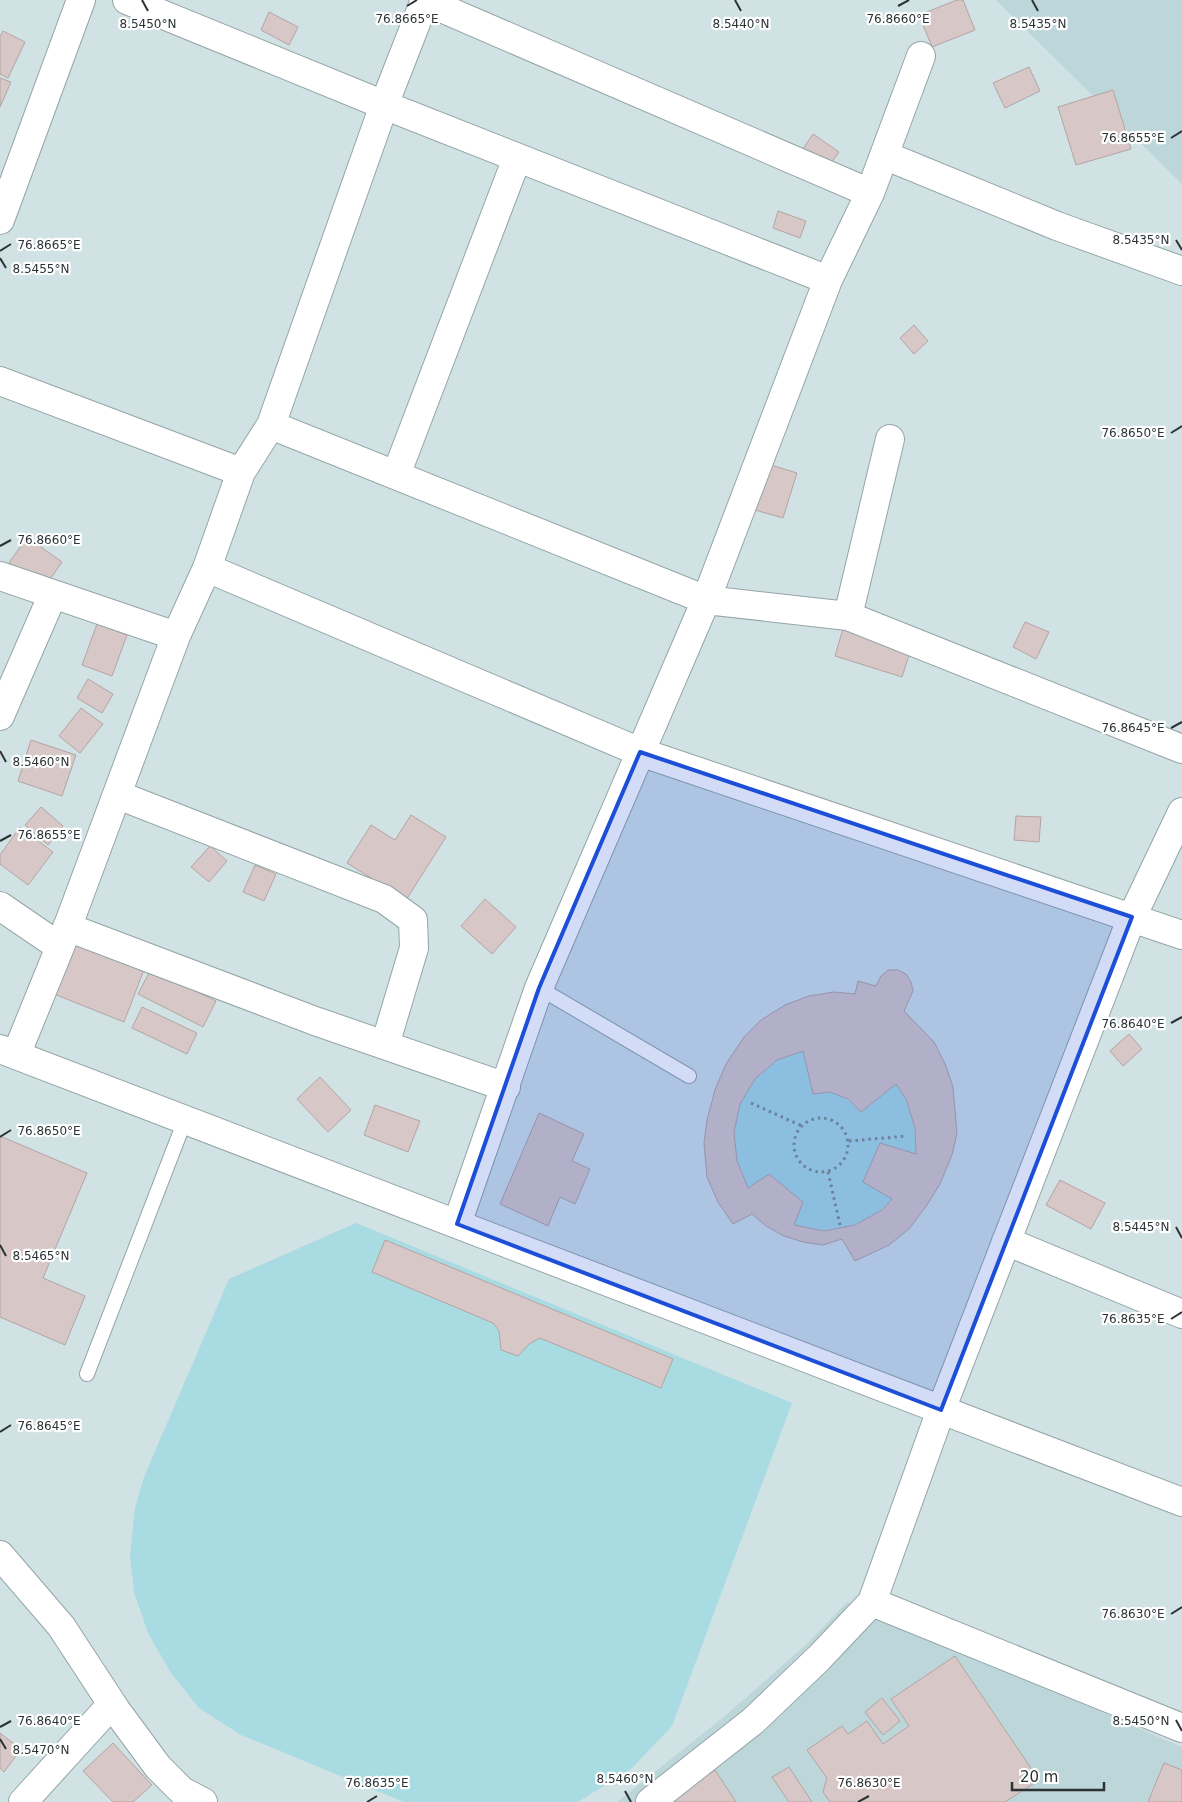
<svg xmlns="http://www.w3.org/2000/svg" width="1182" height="1802" font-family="'DejaVu Sans',sans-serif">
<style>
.built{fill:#bdd6da}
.green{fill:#a8dbe2}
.building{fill:#d7c7c6;stroke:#b4a4a3;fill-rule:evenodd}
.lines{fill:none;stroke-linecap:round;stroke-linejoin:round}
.lane-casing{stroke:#94a5a7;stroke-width:16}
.street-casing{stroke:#94a5a7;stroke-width:30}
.path{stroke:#818d8f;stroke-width:3;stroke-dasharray:2.5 4;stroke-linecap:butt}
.lane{stroke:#fff;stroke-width:14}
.street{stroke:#fff;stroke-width:28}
.marked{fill:#1d4ed8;fill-opacity:0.2;stroke:#1d4ed8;stroke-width:4;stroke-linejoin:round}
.ticks{fill:none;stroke:#2c3334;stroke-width:2}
.ticks-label{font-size:12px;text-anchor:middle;fill:#2c3334;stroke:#fff;stroke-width:4.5;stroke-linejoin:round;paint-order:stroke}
</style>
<rect width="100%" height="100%" fill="#d1e2e5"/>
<path class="built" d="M 996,0 L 1182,0 L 1182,184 Z
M 847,1602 L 1182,1747 L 1182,1802 L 617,1802 L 725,1716 L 809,1642 Z"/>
<path class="green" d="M 803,1051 L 813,1093 C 837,1091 843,1095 861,1112 L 896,1084 C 912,1107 915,1126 916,1154 L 880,1143 L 863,1182 L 892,1199 C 875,1218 851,1229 825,1230 C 815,1231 804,1227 794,1225 L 769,1174 L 748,1188 L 737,1161 L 734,1132 L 740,1104 L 755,1079 L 777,1060 Z
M 356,1223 L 792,1403 L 672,1726 L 631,1769 L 581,1800 L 576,1802 L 404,1802 L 241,1735 L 199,1708 L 171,1673 L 148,1633 L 134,1592 L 130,1555 L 135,1508 L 144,1477 L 229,1279 Z"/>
<path class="building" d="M 957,0 L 963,0 L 975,30 L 932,47 L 919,15 Z
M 269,12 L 298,27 L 289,45 L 261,30 Z
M 3,31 L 25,42 L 8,78 L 0,74 L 0,37 Z
M 1029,67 L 1040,91 L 1005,108 L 993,83 Z
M 0,78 L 11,82 L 0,107 Z
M 1113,90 L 1131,149 L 1076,165 L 1058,107 Z
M 813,134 L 839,152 L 826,170 L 801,152 Z
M 778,211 L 806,221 L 800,238 L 773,228 Z
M 914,325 L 928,341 L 914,354 L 900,338 Z
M 755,460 L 797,473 L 783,518 L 741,506 Z
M 27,537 L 62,562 L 44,588 L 9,563 Z
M 1025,622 L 1049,632 L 1036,659 L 1013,647 Z
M 97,624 L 127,635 L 112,676 L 82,665 Z
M 844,625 L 912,646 L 902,677 L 835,656 Z
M 88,679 L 113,694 L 102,713 L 77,698 Z
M 81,708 L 103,724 L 80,753 L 59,736 Z
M 31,740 L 76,755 L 62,796 L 18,781 Z
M 41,807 L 63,826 L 48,845 L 25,825 Z
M 411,815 L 446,837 L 406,900 L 347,863 L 371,825 L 395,840 Z
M 1016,816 L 1041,817 L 1039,842 L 1014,840 Z
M 20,827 L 53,852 L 28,885 L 0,864 L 0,855 Z
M 210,846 L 227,861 L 209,882 L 191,867 Z
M 255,865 L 276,874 L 264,901 L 243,892 Z
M 485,899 L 516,927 L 492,954 L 461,926 Z
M 75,939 L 145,967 L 124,1022 L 54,994 Z
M 151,969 L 216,1001 L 203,1027 L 138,994 Z
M 888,970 L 898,970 L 906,974 L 911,982 L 913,991 L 904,1011 L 934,1042 L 946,1066 L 953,1087 L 957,1133 L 952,1155 L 940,1184 L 927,1205 L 909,1229 L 889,1245 L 855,1261 L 842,1239 L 823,1245 L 803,1242 L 784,1236 L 766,1226 L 752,1214 L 733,1224 L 718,1202 L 707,1177 L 704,1143 L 707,1120 L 715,1090 L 726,1064 L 744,1037 L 761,1020 L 785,1005 L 809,996 L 834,992 L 855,994 L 858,981 L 876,986 L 881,976 ZM 803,1051 L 813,1094 L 830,1092 L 848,1099 L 861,1112 L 896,1084 L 906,1099 L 915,1128 L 916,1154 L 880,1143 L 863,1182 L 892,1199 L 882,1210 L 855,1225 L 824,1231 L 794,1225 L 803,1202 L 769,1174 L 748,1188 L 737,1161 L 734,1132 L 740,1104 L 755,1079 L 777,1060 Z
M 142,1007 L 197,1033 L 187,1054 L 132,1028 Z
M 1129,1034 L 1142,1049 L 1123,1066 L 1110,1051 Z
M 320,1077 L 351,1110 L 328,1132 L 297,1099 Z
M 375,1105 L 420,1121 L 408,1152 L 364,1135 Z
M 539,1113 L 584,1134 L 572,1161 L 590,1169 L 575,1204 L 560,1197 L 548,1226 L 500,1204 Z
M 0,1136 L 87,1173 L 43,1278 L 85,1296 L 65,1345 L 0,1317 Z
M 1060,1180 L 1105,1203 L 1091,1229 L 1046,1205 Z
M 385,1240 L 673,1359 L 661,1388 L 540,1338 L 529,1344 L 518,1356 L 501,1350 L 499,1331 L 493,1323 L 372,1272 Z
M 955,1656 L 1039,1780 L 1005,1802 L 830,1802 L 823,1792 L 827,1778 L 807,1750 L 842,1726 L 848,1734 L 867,1721 L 883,1744 L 909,1726 L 891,1699 Z
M 882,1698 L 900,1721 L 883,1735 L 865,1712 Z
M 0,1733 L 21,1749 L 4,1772 L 0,1768 Z
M 113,1743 L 152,1785 L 133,1802 L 113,1802 L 83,1771 Z
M 1164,1763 L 1182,1770 L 1182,1802 L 1148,1802 Z
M 789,1767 L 812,1802 L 789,1802 L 772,1777 Z
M 715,1770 L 736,1802 L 665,1802 Z"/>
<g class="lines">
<g class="lane-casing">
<path id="lane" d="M 539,988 L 689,1076
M 87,1374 L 185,1120"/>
</g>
<g class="street-casing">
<path id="street" d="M 127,0 L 384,105 L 828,280
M 425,1 L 870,193
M 884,155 L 1057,226 L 1182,271
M 0,220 L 81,0
M 0,381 L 241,472
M 271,425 L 706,600 L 848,616 L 1182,749
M 396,475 L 517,158
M 207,568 L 640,752 L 1182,935
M 0,576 L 176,636
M 848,616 L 890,439
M 0,716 L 53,594
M 118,795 L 384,899 L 413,920 L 414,948 L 385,1045
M 1182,812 L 1132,917 L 941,1410 L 872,1602 L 1182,1728
M 0,906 L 60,947
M 67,927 L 315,1021 L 506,1087
M 0,1049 L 1182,1502
M 16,1055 L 60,947 L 176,636 L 207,568 L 241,472 L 271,425 L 384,105 L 425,0
M 457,1224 L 539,988 L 706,600 L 828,280 L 870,193 L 921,56
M 1006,1241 L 1182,1314
M 0,1555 L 61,1626 L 116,1710 L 158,1767 L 182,1791 L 203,1802
M 23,1802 L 112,1704
M 650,1802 L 753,1721 L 819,1658 L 872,1602"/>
</g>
<path class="path" d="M 751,1103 L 802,1126
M794 1145a27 27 0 1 1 54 0a27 27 0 1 1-54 0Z
M 849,1141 L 907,1136
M 828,1172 L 840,1225"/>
<use href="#lane" class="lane"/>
<use href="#street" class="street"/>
</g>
<path class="marked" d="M 640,752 L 1132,917 L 941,1410 L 457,1224 L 539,988 Z"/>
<path class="ticks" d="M 142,0 L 148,11M 735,0 L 741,11M 1032,0 L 1038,11M 407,6 L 417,0M 898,6 L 909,0M 1171,138 L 1182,131M 1176,240 L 1182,250M 0,251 L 11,244M 0,258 L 6,268M 1171,433 L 1182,426M 0,546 L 11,540M 1171,728 L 1182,722M 0,751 L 6,762M 0,841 L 11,835M 1171,1023 L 1182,1017M 0,1137 L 11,1130M 1176,1227 L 1182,1238M 0,1245 L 6,1256M 1171,1319 L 1182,1312M 0,1432 L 11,1425M 1171,1614 L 1182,1607M 1176,1720 L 1182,1731M 0,1727 L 11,1721M 0,1739 L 6,1749M 625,1791 L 631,1802M 367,1802 L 377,1796M 858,1802 L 869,1796"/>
<g class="ticks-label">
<text x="407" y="23">76.8665°E</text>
<text x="898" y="23">76.8660°E</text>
<text x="148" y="28">8.5450°N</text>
<text x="741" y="28">8.5440°N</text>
<text x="1038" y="28">8.5435°N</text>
<text x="1133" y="142">76.8655°E</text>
<text x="1141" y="244">8.5435°N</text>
<text x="49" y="249">76.8665°E</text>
<text x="41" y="273">8.5455°N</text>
<text x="1133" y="437">76.8650°E</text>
<text x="49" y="544">76.8660°E</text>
<text x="1133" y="732">76.8645°E</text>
<text x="41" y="766">8.5460°N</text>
<text x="49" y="839">76.8655°E</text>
<text x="1133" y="1028">76.8640°E</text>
<text x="49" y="1135">76.8650°E</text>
<text x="1141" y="1231">8.5445°N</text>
<text x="41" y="1260">8.5465°N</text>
<text x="1133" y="1323">76.8635°E</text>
<text x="49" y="1430">76.8645°E</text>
<text x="1133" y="1618">76.8630°E</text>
<text x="1141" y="1725">8.5450°N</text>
<text x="49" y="1725">76.8640°E</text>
<text x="41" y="1754">8.5470°N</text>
<text x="625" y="1783">8.5460°N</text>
<text x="377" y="1787">76.8635°E</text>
<text x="869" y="1787">76.8630°E</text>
</g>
<path d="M1012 1782v8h92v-8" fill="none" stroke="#2c3334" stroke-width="2.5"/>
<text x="1020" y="1782" font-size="15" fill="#2c3334" stroke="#ffffff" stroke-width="4" paint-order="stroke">20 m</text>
</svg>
